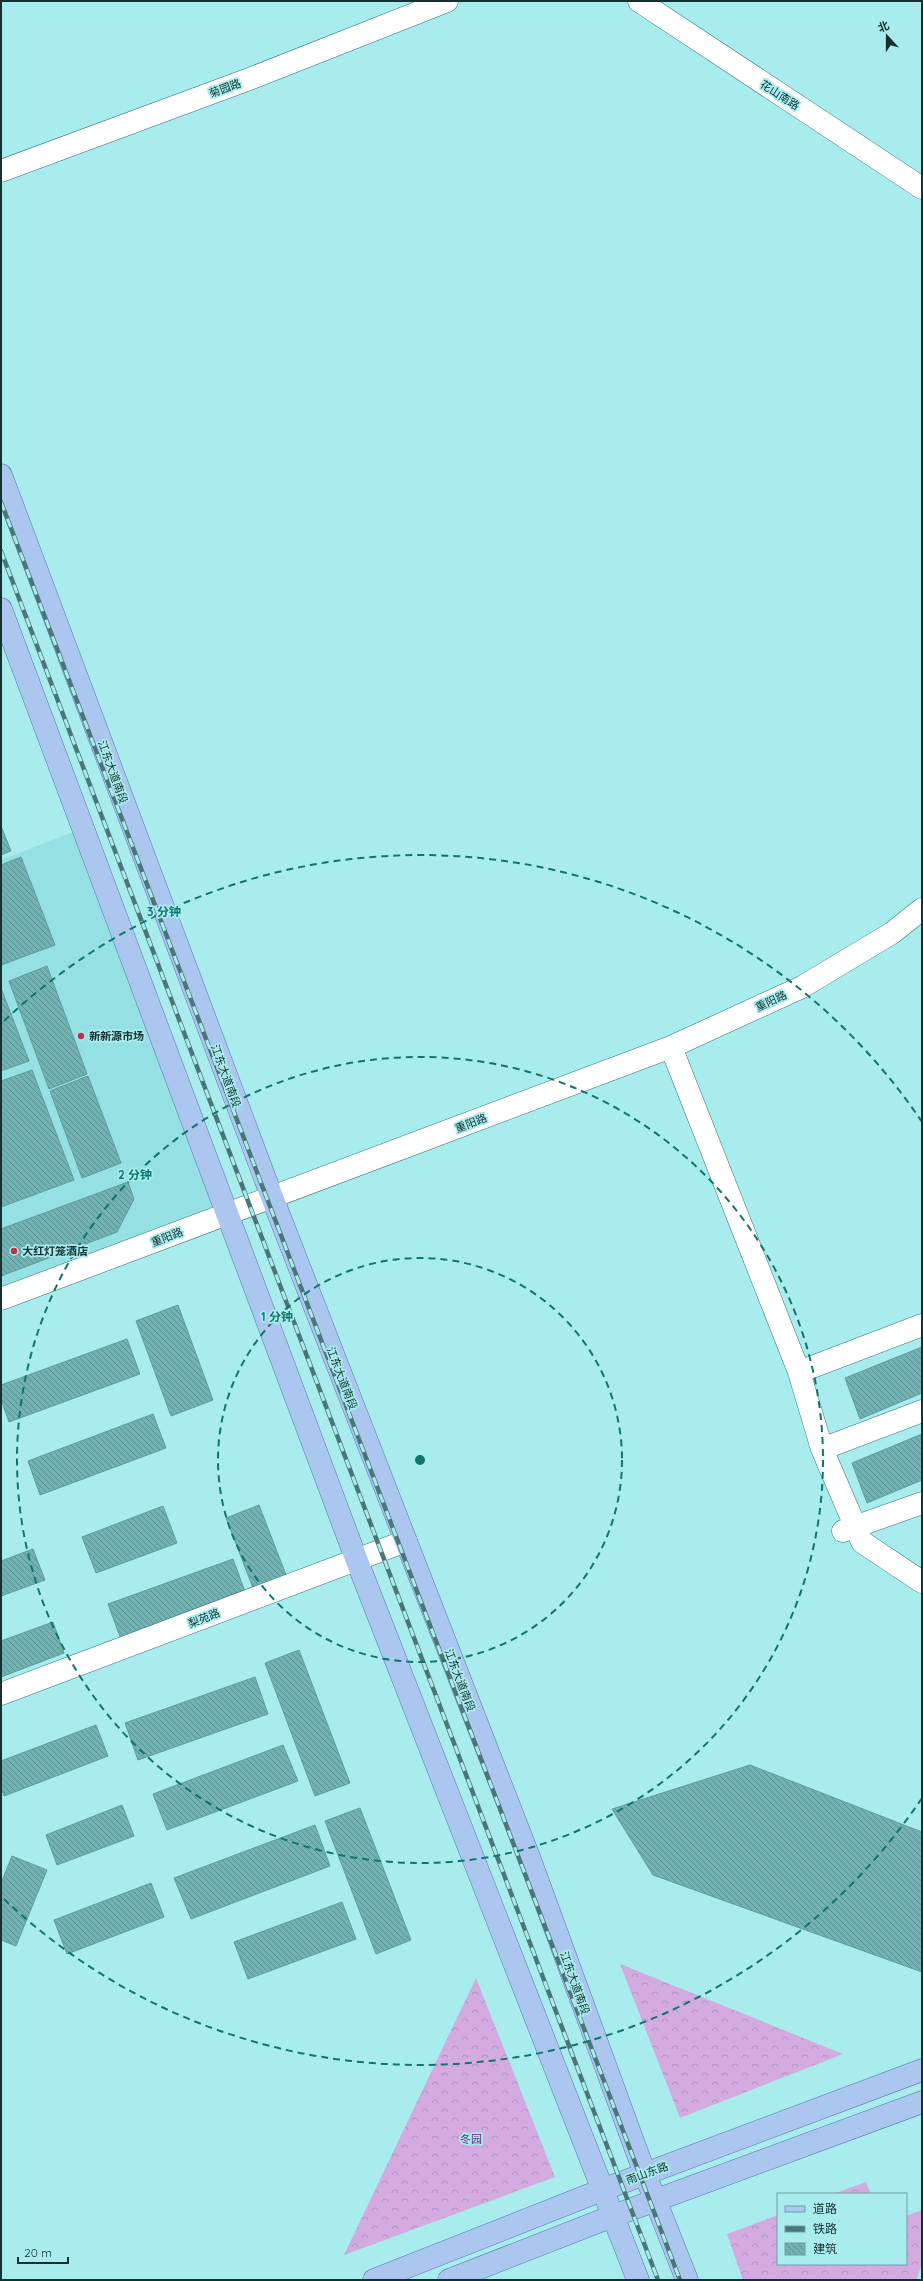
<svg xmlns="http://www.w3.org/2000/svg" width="923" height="2281" font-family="Quicksand,'Noto Sans SC',sans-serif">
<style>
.built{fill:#94e0e3}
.forest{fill:url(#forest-crowns)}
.building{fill:url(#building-back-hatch);stroke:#5c9d9f}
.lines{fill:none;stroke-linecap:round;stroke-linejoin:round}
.minor-casing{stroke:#327477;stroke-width:23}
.major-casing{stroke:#5379a5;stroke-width:23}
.minor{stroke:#fff;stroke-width:22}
.major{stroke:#acc7ef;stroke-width:22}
.rail-casing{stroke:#4c7577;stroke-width:4.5}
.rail{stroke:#a9ecee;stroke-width:3;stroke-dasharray:9;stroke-linecap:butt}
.ring{fill:none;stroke:#0f766e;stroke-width:2;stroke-dasharray:7 5}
.poi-dot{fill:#c23145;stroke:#a9ecee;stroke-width:1.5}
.labels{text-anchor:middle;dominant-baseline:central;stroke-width:3.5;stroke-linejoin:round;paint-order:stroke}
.street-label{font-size:11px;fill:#153031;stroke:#a9ecee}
.poi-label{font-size:11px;font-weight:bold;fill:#153031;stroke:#a9ecee;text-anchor:start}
.park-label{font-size:11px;fill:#6c287f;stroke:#a9ecee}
.centre{fill:#0f766e;stroke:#a9ecee;stroke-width:2}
.ring-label{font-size:12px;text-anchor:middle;font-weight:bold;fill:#0f766e;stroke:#a9ecee;stroke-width:3.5;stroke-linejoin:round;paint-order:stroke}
</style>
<defs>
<pattern id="forest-crowns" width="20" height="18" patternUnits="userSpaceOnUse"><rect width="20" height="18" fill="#d4abe0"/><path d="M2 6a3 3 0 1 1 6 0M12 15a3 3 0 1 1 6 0" fill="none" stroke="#b593c1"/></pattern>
<pattern id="building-back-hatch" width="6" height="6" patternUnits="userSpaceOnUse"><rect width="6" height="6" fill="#71b3b5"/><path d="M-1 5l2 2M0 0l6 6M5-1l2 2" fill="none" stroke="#5c9294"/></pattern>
</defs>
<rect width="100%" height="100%" fill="#a9ecee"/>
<path class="built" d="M 83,828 L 226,1213 L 1,1297 L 1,860 Z"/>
<path class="forest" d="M 620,1964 L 843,2054 L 680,2118 Z
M 476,1978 L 555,2177 L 344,2255 Z
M 866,2182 L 871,2194 L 833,2194 Z
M 922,2210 L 922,2264 L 916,2280 L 743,2280 L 727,2234 L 778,2215 L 778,2264 L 906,2264 L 906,2216 Z"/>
<path class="building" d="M 1,826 L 11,851 L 1,855 Z
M 21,857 L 55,945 L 1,965 L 1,865 Z
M 47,966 L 87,1074 L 49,1089 L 9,981 Z
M 1,988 L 29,1061 L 1,1071 Z
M 32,1070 L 74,1180 L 1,1207 L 1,1081 Z
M 88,1076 L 121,1163 L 82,1178 L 50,1091 Z
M 128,1182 L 134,1199 L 117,1232 L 1,1276 L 1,1229 Z
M 178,1305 L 213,1400 L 171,1416 L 136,1321 Z
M 127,1339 L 140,1374 L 9,1422 L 1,1399 L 1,1385 Z
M 922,1347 L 922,1393 L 860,1419 L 845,1378 Z
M 153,1414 L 166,1448 L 40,1495 L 28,1461 Z
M 922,1434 L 922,1480 L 867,1503 L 852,1463 Z
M 259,1505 L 288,1580 L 255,1593 L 226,1518 Z
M 163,1506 L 177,1543 L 96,1573 L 82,1537 Z
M 33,1549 L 45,1580 L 1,1596 L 1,1561 Z
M 233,1559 L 247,1597 L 122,1642 L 108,1604 Z
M 53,1622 L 64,1653 L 1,1677 L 1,1641 Z
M 299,1650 L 350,1783 L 315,1796 L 265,1663 Z
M 255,1677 L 268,1714 L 138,1760 L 125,1723 Z
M 96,1725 L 108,1756 L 4,1796 L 1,1788 L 1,1761 Z
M 283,1745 L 298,1781 L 167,1830 L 153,1794 Z
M 750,1765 L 922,1832 L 922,1972 L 653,1875 L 612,1809 Z
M 122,1805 L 134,1836 L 57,1865 L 46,1835 Z
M 360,1808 L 411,1940 L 376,1954 L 325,1821 Z
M 315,1825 L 330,1866 L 191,1919 L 174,1878 Z
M 12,1856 L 47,1870 L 16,1946 L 1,1940 L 1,1883 Z
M 151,1883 L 164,1917 L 67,1954 L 54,1920 Z
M 342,1902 L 356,1939 L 248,1979 L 234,1942 Z"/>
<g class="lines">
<g class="minor-casing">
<path id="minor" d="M 639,1 L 922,188
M 1,171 L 252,78 L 447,1
M 671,1047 L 799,1372 L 822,1449 L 862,1542 L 922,1582
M 1,1299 L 671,1047 L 802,987 L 892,933 L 922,909
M 799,1372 L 922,1325
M 822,1449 L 922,1411
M 843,1531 L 922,1503
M 1,1694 L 406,1541"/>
</g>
<g class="major-casing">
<path id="major" d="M 1,475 L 272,1197 L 529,1857 L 645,2174 L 687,2280
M 1,609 L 357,1561 L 638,2280
M 374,2280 L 602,2190 L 922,2070
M 449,2280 L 613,2216 L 922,2102"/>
</g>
<use href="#minor" class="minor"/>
<use href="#major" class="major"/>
<g class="rail-casing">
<path id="rail" d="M 1,502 L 680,2280
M 1,551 L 658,2280"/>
</g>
<use href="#rail" class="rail"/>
</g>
<g class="ring">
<circle cx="420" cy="1460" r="202"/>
<circle cx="420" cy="1460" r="403"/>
<path d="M922 1798A605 605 0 0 1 4 1899M4 1021A605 605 0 0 1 922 1122"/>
</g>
<g class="poi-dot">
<circle cx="81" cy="1036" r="4"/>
<circle cx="14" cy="1251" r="4"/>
</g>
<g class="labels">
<g class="street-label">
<text transform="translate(225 88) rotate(-20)">菊园路</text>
<text transform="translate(780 95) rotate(33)">花山南路</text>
<text transform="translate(113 772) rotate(70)">江东大道南段</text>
<text transform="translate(771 1001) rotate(-25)">重阳路</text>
<text transform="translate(226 1076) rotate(70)">江东大道南段</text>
<text transform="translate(471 1123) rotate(-21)">重阳路</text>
<text transform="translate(167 1237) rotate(-21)">重阳路</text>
<text transform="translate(342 1378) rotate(69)">江东大道南段</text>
<text transform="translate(204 1618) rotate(-21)">梨苑路</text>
<text transform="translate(460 1680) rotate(69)">江东大道南段</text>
<text transform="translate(575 1983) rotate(70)">江东大道南段</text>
<text transform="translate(647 2173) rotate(-20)">雨山东路</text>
</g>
<g class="poi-label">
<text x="89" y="1036">新新源市场</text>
<text x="22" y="1251">大红灯笼酒店</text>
</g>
<g class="park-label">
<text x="471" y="2139">冬园</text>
</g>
</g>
<circle cx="420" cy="1460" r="6" class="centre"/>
<g class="ring-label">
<text x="164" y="916">3 分钟</text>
<text x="135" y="1179">2 分钟</text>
<text x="277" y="1321">1 分钟</text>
</g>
<rect width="923" height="2281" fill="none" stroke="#153031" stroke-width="4"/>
<rect x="777" y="2193" width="130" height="72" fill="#a9ecee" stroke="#6ea1a2"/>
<rect x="785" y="2206" width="20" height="6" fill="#acc7ef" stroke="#6ea1a2"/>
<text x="813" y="2213" font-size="12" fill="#153031">道路</text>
<rect x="785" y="2226" width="20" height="6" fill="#4c7577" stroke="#6ea1a2"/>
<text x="813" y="2233" font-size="12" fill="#153031">铁路</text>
<rect x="785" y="2243" width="20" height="12" fill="url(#building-back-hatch)" stroke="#6ea1a2"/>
<text x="813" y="2253" font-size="12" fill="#153031">建筑</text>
<g transform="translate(887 36) rotate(339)" stroke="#a9ecee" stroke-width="3" paint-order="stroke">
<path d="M0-3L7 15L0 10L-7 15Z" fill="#153031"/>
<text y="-6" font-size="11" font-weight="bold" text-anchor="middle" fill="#153031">北</text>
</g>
<path d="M18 2257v6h50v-6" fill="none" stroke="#153031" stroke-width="2"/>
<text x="24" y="2257" font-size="12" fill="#153031" stroke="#a9ecee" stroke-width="3" paint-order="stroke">20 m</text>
</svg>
